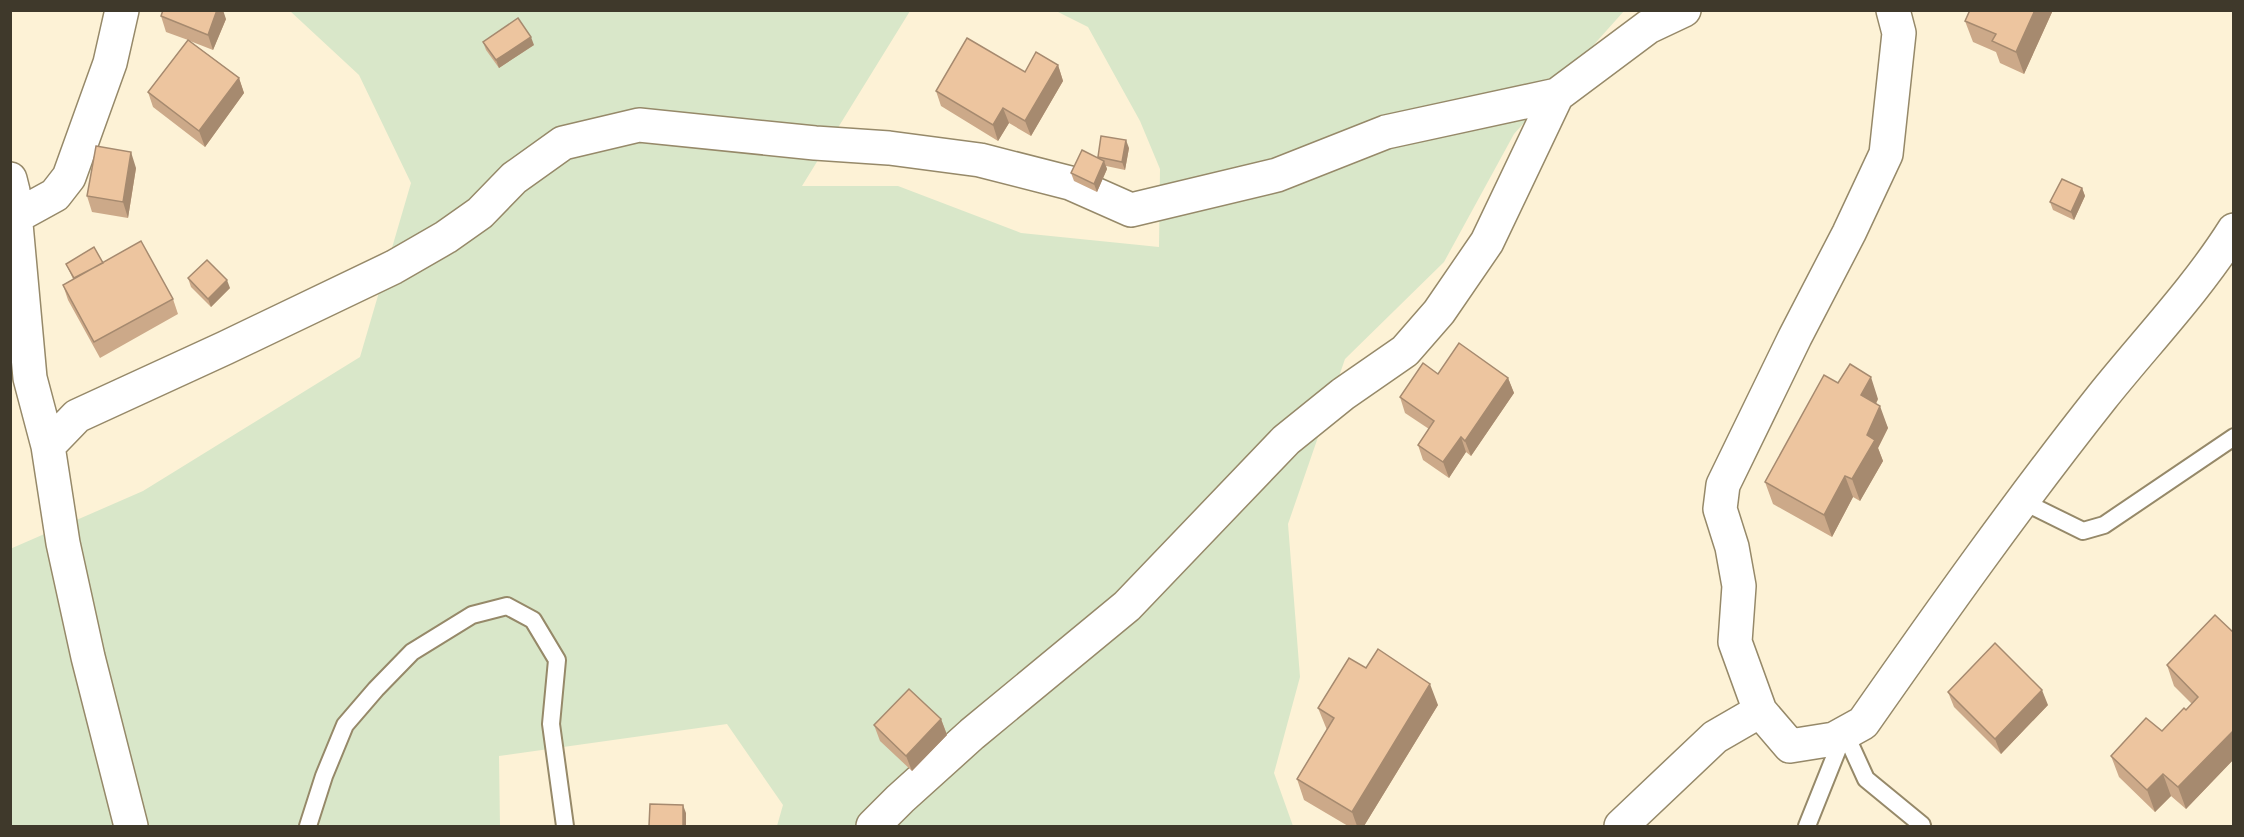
<svg xmlns="http://www.w3.org/2000/svg" width="2244" height="837" font-family="Cabin,sans-serif">
<style>
.green{fill:#d9e7c9}
.lines{fill:none;stroke-linecap:round;stroke-linejoin:round}
.lane-casing{stroke:#968969;stroke-width:20}
.street-casing{stroke:#968969;stroke-width:36}
.lane{stroke:#fff;stroke-width:16}
.street{stroke:#fff;stroke-width:33}
.wall{fill:#cca989}
.shaded-wall{fill:#a68a6f}
.building{fill:#edc59f;stroke:#a68a6f;stroke-width:1.5}
</style>
<rect width="100%" height="100%" fill="#fdf2d6"/>
<path class="green" d="M 290,11 L 910,11 L 802,186 L 898,186 L 1021,233 L 1159,247 L 1160,169 L 1140,121 L 1088,27 L 1056,11 L 1624,11 L 1514,134 L 1444,262 L 1345,359 L 1288,524 L 1300,677 L 1274,773 L 1293,826 L 777,826 L 783,805 L 727,724 L 499,756 L 500,826 L 11,826 L 10,549 L 143,491 L 360,357 L 411,183 L 359,75 Z"/>
<g class="lines">
<g class="lane-casing">
<path id="lane" d="M 2024,502 L 2083,531 L 2104,525 L 2234,437
M 1845,733 L 1866,779 L 1922,825
M 308,826 L 324,776 L 345,725 L 376,689 L 412,652 L 472,615 L 507,606 L 533,620 L 557,660 L 551,724 L 565,826
M 1807,826 L 1843,736"/>
</g>
<g class="street-casing">
<path id="street" d="M 1893,10 L 1899,33 L 1886,154 L 1849,233 L 1795,337 L 1723,485 L 1720,509 L 1732,547 L 1739,586 L 1735,642 L 1760,711 L 1790,746 L 1834,739 L 1863,723 C 1940,613 2018,503 2102,397 C 2146,342 2196,290 2234,230
M 10,179 L 13,191 L 30,378 L 48,446 L 63,543 L 88,657 L 131,826
M 15,217 L 55,195 L 69,177 L 110,63 L 122,10
M 48,446 L 77,416 L 225,348 L 394,267 L 446,237 L 480,213 L 514,178 L 563,143 L 639,125 L 815,143 L 889,148 L 980,160 L 1070,183 L 1131,210 L 1277,175 L 1386,132 L 1557,95 L 1648,27 L 1684,10
M 873,826 L 900,799 L 972,734 L 1127,606 L 1286,440 L 1343,394 L 1405,351 L 1439,312 L 1487,242 L 1557,95
M 1621,826 L 1715,737 L 1760,711"/>
</g>
<use href="#lane" class="lane"/>
<use href="#street" class="street"/>
</g>
<path class="wall" d="M 1970,10 L 2053,10 L 2024,74 L 2000,63 L 1996,52 L 1973,42 L 1965,21 Z
M 161,16 L 226,19 L 213,50 L 190,41 L 239,78 L 244,93 L 205,147 L 153,107 L 148,92 L 188,40 L 166,32 Z
M 483,42 L 534,45 L 499,68 L 486,50 Z
M 1058,65 L 1063,81 L 1031,136 L 1009,123 L 998,141 L 941,106 L 936,91 Z
M 1129,148 L 1125,170 L 1106,166 L 1107,169 L 1097,192 L 1074,181 L 1071,173 L 1099,159 L 1098,157 Z
M 136,168 L 128,218 L 92,212 L 87,196 Z
M 2082,188 L 2085,196 L 2074,220 L 2053,210 L 2050,202 Z
M 103,263 L 173,299 L 178,314 L 100,358 L 68,300 L 63,285 L 73,279 L 66,264 Z
M 188,278 L 230,288 L 211,307 L 191,287 Z
M 1438,374 L 1508,378 L 1514,393 L 1471,456 L 1466,452 L 1449,478 L 1423,460 L 1418,445 L 1429,429 L 1405,413 L 1400,397 Z
M 1878,399 L 1876,404 L 1888,428 L 1878,448 L 1883,461 L 1860,501 L 1853,497 L 1832,537 L 1773,504 L 1765,482 Z
M 2234,633 L 2234,759 L 2186,809 L 2171,796 L 2155,812 L 2119,777 L 2111,756 L 2162,731 L 2192,704 L 2174,686 L 2167,665 Z
M 1366,668 L 1438,705 L 1364,826 L 1348,826 L 1304,800 L 1297,779 L 1327,730 L 1318,708 Z
M 1948,692 L 2048,705 L 2001,754 L 1954,707 Z
M 941,719 L 947,735 L 912,771 L 880,741 L 874,725 Z"/>
<path class="shaded-wall" d="M 217,10 L 223,10 L 226,19 L 213,50 L 208,35 Z
M 2035,10 L 2053,10 L 2024,74 L 2016,52 Z
M 531,37 L 534,45 L 499,68 L 496,60 Z
M 1058,65 L 1063,81 L 1031,136 L 1025,121 Z
M 239,78 L 244,93 L 205,147 L 199,131 Z
M 1003,108 L 1009,123 L 998,141 L 993,125 Z
M 1126,140 L 1129,148 L 1125,170 L 1122,162 Z
M 131,152 L 136,168 L 128,218 L 123,202 Z
M 1104,161 L 1107,169 L 1097,192 L 1094,184 Z
M 2082,188 L 2085,196 L 2074,220 L 2071,212 Z
M 227,280 L 230,288 L 211,307 L 208,299 Z
M 1871,377 L 1878,399 L 1869,417 L 1861,395 Z
M 1508,378 L 1514,393 L 1471,456 L 1465,441 Z
M 1880,406 L 1888,428 L 1878,448 L 1883,461 L 1860,501 L 1852,479 L 1867,435 Z
M 1461,437 L 1466,452 L 1449,478 L 1443,462 Z
M 1845,476 L 1853,497 L 1832,537 L 1824,515 Z
M 1430,684 L 1438,705 L 1364,826 L 1357,826 L 1352,812 Z
M 2042,690 L 2048,705 L 2001,754 L 1995,739 Z
M 941,719 L 947,735 L 912,771 L 906,756 Z
M 2234,730 L 2234,759 L 2186,809 L 2178,787 Z
M 2163,774 L 2171,796 L 2155,812 L 2147,790 Z
M 683,805 L 686,813 L 686,826 L 683,826 Z"/>
<path class="building" d="M 163,10 L 217,10 L 208,35 L 161,16 Z
M 1970,10 L 2035,10 L 2016,52 L 1992,41 L 1996,34 L 1965,21 Z
M 518,18 L 531,37 L 496,60 L 483,42 Z
M 967,38 L 1025,72 L 1036,52 L 1058,65 L 1025,121 L 1003,108 L 993,125 L 936,91 Z
M 188,40 L 239,78 L 199,131 L 148,92 Z
M 1101,136 L 1126,140 L 1122,162 L 1098,157 Z
M 96,146 L 131,152 L 123,202 L 87,196 Z
M 1082,150 L 1104,161 L 1094,184 L 1071,173 Z
M 2062,179 L 2082,188 L 2071,212 L 2050,202 Z
M 141,241 L 173,299 L 94,342 L 63,285 Z
M 94,247 L 103,263 L 74,278 L 66,264 Z
M 207,260 L 227,280 L 208,299 L 188,278 Z
M 1459,343 L 1508,378 L 1465,441 L 1461,437 L 1443,462 L 1418,445 L 1434,421 L 1400,397 L 1423,363 L 1438,374 Z
M 1850,364 L 1871,377 L 1861,395 L 1880,406 L 1867,435 L 1875,440 L 1852,479 L 1845,476 L 1824,515 L 1765,482 L 1824,375 L 1838,383 Z
M 2215,615 L 2234,633 L 2234,730 L 2178,787 L 2163,774 L 2147,790 L 2111,756 L 2146,718 L 2162,731 L 2184,708 L 2186,710 L 2198,697 L 2167,665 Z
M 1995,643 L 2042,690 L 1995,739 L 1948,692 Z
M 1378,649 L 1430,684 L 1352,812 L 1297,779 L 1334,718 L 1318,708 L 1349,658 L 1366,668 Z
M 909,689 L 941,719 L 906,756 L 874,725 Z
M 650,804 L 683,805 L 683,826 L 649,826 Z"/>
<rect width="2244" height="837" fill="none" stroke="#3f392b" stroke-width="24"/>
</svg>
